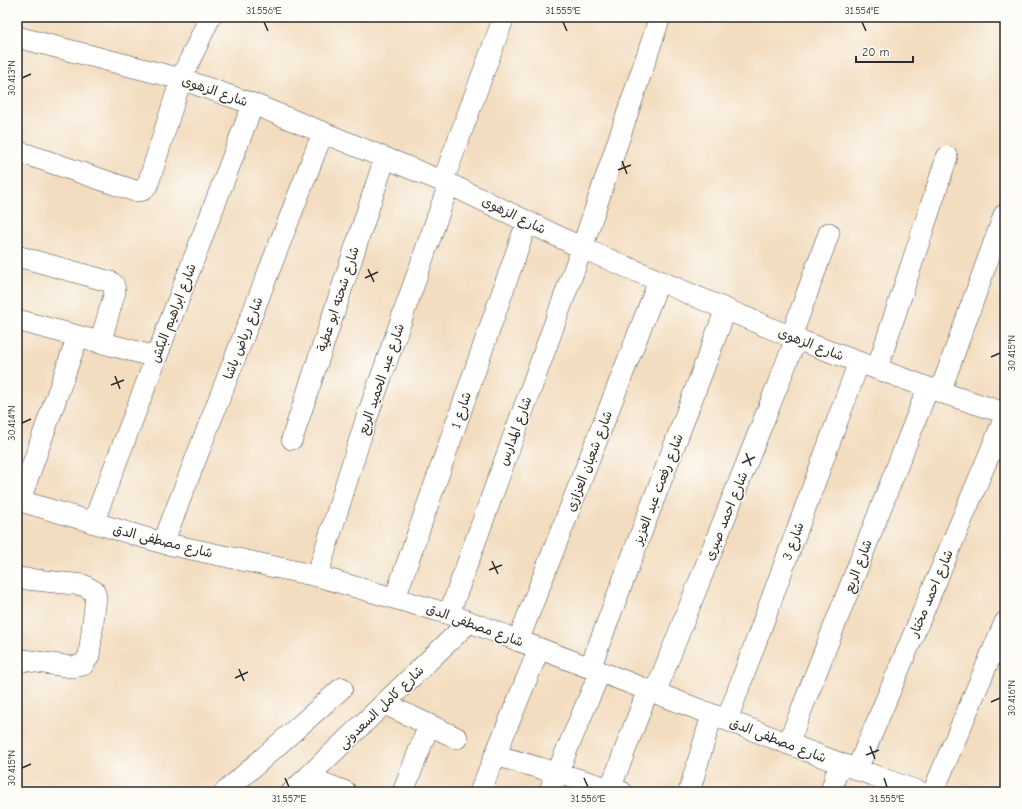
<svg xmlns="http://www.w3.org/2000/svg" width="1022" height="809" font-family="'Comic Neue','Playpen Sans Arabic',sans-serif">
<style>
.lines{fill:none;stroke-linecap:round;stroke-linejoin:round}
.street-casing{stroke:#494641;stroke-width:22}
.street{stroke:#fff;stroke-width:21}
.ticks{fill:none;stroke:#2b2b2b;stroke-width:1.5}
.labels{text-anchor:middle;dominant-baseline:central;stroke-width:3;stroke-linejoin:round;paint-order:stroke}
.street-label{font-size:13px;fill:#2b2b2b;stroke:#fdfcf7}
.neatline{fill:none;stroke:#2b2b2b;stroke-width:1.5}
.ticks-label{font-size:10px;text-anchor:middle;fill:#2b2b2b}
</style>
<rect width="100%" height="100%" fill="#fdfcf7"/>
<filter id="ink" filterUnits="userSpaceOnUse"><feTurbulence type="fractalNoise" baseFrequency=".025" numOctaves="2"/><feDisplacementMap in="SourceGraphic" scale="8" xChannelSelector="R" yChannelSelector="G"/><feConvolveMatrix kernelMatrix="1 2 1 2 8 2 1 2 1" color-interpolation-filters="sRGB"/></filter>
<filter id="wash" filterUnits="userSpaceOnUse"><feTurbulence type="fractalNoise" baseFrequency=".012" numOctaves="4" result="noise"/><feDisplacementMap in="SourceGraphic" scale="16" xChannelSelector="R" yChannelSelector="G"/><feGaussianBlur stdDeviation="0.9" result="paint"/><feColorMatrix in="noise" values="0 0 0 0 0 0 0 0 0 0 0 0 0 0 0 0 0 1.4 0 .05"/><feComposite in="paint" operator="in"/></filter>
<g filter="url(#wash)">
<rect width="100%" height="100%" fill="#f3ddc0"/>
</g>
<g filter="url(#ink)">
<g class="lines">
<g class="street-casing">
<path id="street" d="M 17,37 L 181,79 L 253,104 L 449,184 L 582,248 L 796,339 L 940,392 L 1005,413
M 17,151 L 135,191 L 143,190 L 148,184 L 181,79 L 210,17
M 443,181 L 504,17
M 17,256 L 111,282 L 114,285 L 115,292 L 100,343
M 17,320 L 156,357
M 791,337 L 829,233
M 877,369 L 947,157
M 940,392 L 1004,215
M 292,439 L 385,158
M 17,500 L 163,543 L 317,576 L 449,614 L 839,763 L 920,792
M 20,500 L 78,336
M 93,523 L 253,104
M 163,543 L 323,132
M 317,576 L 365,423 L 449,184
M 17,578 L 83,585 L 94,591 L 96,597 L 89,656 L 83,665 L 72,667 L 17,659
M 395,598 L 527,222
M 449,614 L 582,248 L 660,17
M 518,641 L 659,281
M 590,668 L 726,309
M 655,693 L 796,339
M 385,704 L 457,738
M 727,720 L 859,362
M 788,744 L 928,388
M 495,755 L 622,792
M 857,769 L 1005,417
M 308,777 L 346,792
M 225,792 L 342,688
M 292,792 L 469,622
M 403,792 L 429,725
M 480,792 L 539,649
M 549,792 L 600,672
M 609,792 L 648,690
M 689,792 L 712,715
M 831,792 L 839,763
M 933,792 L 1005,622"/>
</g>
<use href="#street" class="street"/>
</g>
</g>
<path class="ticks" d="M 264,22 L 268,31M 563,22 L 567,31M 862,22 L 866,31M 22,78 L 31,74M 622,161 L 627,174M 618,170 L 631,165M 368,269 L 374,282M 365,278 L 378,272M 991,357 L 1000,353M 115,376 L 120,389M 111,385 L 124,380M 22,423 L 31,419M 746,453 L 751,466M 742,463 L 755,457M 492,561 L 498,574M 489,570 L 502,565M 239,669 L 244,681M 235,678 L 248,672M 991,702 L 1000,698M 870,746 L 875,759M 866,755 L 879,750M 22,768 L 31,764M 285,778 L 289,787M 584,778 L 588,787M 884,778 L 887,787"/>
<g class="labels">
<g class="street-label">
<text transform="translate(215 91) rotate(19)">شارع الزهوى</text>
<text transform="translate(514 215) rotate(26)">شارع الزهوى</text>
<text transform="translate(338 299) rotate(-72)">شارع شحته ابو عطية</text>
<text transform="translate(173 313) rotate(-69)">شارع ابراهيم البكش</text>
<text transform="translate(243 338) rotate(-69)">شارع رياض باشا</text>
<text transform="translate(811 344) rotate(21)">شارع الزهوى</text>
<text transform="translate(381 379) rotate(-71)">شارع عبد الحميد الربع</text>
<text transform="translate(461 410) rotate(-71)">شارع 1</text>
<text transform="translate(515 431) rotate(-70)">شارع المدارس</text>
<text transform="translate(589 461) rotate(-69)">شارع شعبان العزازى</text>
<text transform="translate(658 489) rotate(-69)">شارع رفعت عبد العزيز</text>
<text transform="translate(726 516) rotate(-68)">شارع احمد صبرى</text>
<text transform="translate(163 541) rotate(14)">شارع مصطفى الدق</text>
<text transform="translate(793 541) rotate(-70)">شارع 3</text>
<text transform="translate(858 566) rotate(-69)">شارع الربع</text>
<text transform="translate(931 593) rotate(-67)">شارع احمد مختار</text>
<text transform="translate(475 625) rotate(20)">شارع مصطفى الدق</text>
<text transform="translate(381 707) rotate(-44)">شارع كامل السعدونى</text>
<text transform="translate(778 740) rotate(21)">شارع مصطفى الدق</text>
</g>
</g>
<rect width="1022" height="809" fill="none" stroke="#fdfcf7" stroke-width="44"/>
<path d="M856 56v6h57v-6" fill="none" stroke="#2b2b2b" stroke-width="2"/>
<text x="862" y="56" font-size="12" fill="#2b2b2b" stroke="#fdfcf7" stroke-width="3" paint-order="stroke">20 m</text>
<rect x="22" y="22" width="978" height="765" class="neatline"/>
<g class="ticks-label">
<text x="264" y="14">31.556°E</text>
<text x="563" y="14">31.555°E</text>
<text x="862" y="14">31.554°E</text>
<text transform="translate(11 78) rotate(-90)" y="4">30.413°N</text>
<text transform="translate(1011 353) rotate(-90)" y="4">30.415°N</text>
<text transform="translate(11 423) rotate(-90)" y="4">30.414°N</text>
<text transform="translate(1011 698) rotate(-90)" y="4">30.416°N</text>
<text transform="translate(11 768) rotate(-90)" y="4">30.415°N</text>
<text x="289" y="802">31.557°E</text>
<text x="588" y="802">31.556°E</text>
<text x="887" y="802">31.555°E</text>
</g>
</svg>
